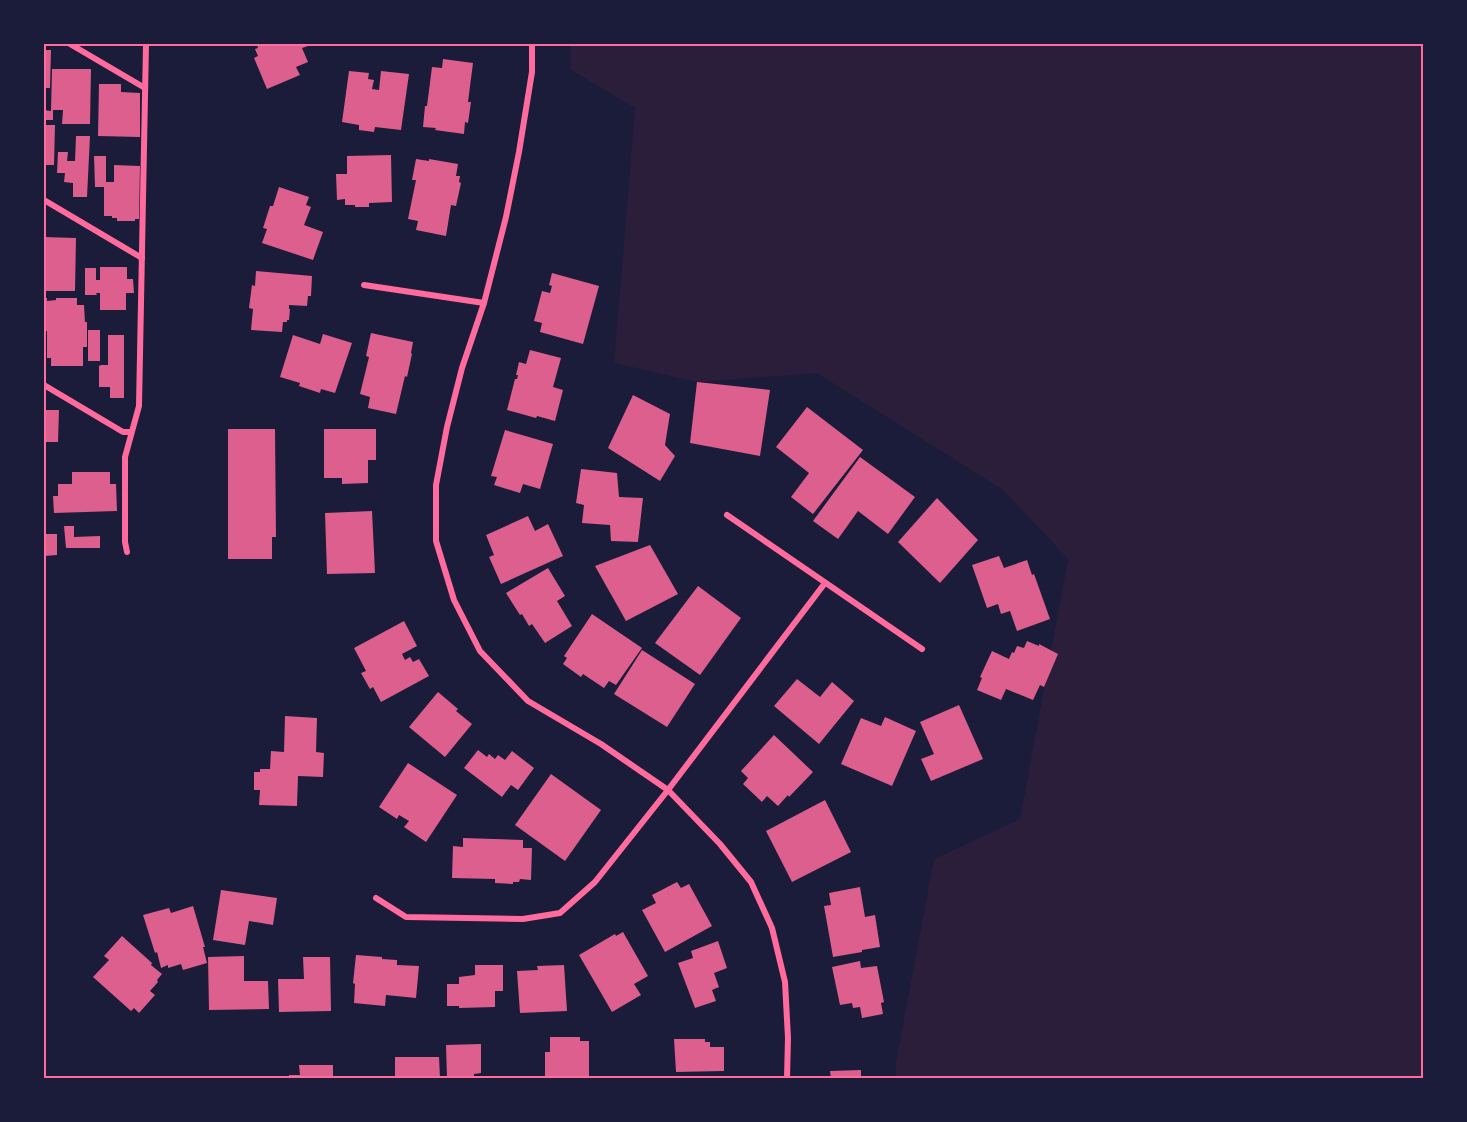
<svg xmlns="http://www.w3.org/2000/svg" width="1467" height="1122" viewBox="0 0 1467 1122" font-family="Quicksand,sans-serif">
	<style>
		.green { fill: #2a1e3b }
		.building { fill: #dd5f8e }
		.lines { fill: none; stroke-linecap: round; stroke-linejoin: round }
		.minor { stroke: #ff6b9d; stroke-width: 6 }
		.neatline { fill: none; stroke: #ff6b9d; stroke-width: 2 }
	</style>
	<rect width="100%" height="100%" fill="#1b1b3a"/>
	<path class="green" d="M570,44h853v1034h-527v-16l38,-203 86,-40 48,-260 -65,-69 -186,-117 -120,9 -83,-19 21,-255 -64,-38z"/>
	<g class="building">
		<path d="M257,44h57l-12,4 6,14 -12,5 4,8 -33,14 -13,-31 4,-2 -3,-7 3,-1z"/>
		<path d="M44,50h7l-1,38h-6z"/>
		<path d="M443,59l30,4 -5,39h3l-3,21 -3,-1 -1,12 -29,-4 1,-2 -13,-1 2,-21h2l5,-39 10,1z"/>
		<path d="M52,69h39l-1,55h-28l1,-14h-10v10h-9v-10l7,1z"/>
		<path d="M349,71l20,2 -1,6 6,1 -2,9 7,1 2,-19 28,3 -8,56 -26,-3 -1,5 -15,-2v-5l-17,-3z"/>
		<path d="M99,84h22v8l19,1v44l-42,-1z"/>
		<path d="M44,125h11l-1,40h-10z"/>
		<path d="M76,136h14l-3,61h-14v-14l-9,-1 1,-9h-8l1,-21h10l-1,9h8z"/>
		<path d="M391,155l1,47 -23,1v4h-14v-2h-10v-6l-8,1 -1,-26h11v-18z"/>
		<path d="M94,156h12v26h8v-17l26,1 -1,53h-4v2h-18v-3h-5v-2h-8v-29h-9z"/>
		<path d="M416,159l13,2v-2l29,5 -2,12h4l-1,6 2,1 -5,23 -5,-1 -5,31 -30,-6 2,-9 -10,-2 8,-39h-4z"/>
		<path d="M279,187l30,10 -3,8 5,2 -7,18 19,7 -10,28 -51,-17 5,-14 -4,-1 7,-22h3z"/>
		<path d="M44,237l32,1 -1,53h-31z"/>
		<path d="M100,267h27v12h6l1,14h-8v17h-26v-17h-4l1,2h-12v-27h11v12h4z"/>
		<path d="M256,271l56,5 -1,20h-3l-1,10 -18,-1v4h1l-1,11h-2v2h-4l-1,10 -31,-2 2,-21 -4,-1 3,-23 3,1z"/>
		<path d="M552,273l47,13 -16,58 -43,-12 2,-9 -8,-2 8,-30 8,2 2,-7 -3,-1z"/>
		<path d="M44,298h3v3l9,-1v-2h21v7h7l1,17h2v25h-4v19h-32v-8h-4v-27h-3z"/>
		<rect x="88" y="330" width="12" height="31"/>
		<path d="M371,333l42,9 -2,11 1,1 -5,23 -2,-1 -9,38 -28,-6 2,-11 -10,-3 9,-37 -3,-1z"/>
		<path d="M323,334l29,9 -17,50 -14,-4 -1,4 -21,-7 1,-3 -20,-6 13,-42 27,9z"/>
		<path d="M108,335h16v63h-14v-11h-11v-21l2,-1h7z"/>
		<path d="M530,350l31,8 -8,29 10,3 -8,31 -18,-5 -1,2 -29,-8 8,-31h2l1,-4h-2l3,-13 7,2z"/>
		<path d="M697,382l73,8 -10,66 -70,-13z"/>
		<path d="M633,395l37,19 -5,31 10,11 -15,25 -52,-33z"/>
		<path d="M807,407l56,43 -50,64 -22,-17 18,-24 -33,-26z"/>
		<path d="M45,410h14l-1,32h-13l-1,-25h1z"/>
		<path d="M228,429h47l1,108h-4v22h-44z"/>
		<path d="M324,429h52v31h-8v23l-26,1v-6h-18z"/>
		<path d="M505,430l48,14 -13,45 -17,-5 -3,9 -26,-8 3,-8 -6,-1z"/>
		<path d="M860,457l55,40 -27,37 -30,-23 -20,28 -25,-18z"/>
		<path d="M581,469l36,4 2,24 24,1 -5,44 -27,-1 -1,-16 -28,-2 2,-18 -8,-2z"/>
		<path d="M72,472h38v12h6l1,27 -63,2 -1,-17h5v-12h14z"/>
		<path d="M937,498l41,42 -38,43 -42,-41z"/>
		<path d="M372,511l3,62 -48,1 -2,-61z"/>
		<path d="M528,516l7,15 13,-7 15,32 -62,28 -12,-27 5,-2 -8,-20z"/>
		<path d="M64,526h10v11l26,-1v12h-34z"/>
		<path d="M44,534h13v21l-13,1z"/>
		<path d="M650,545l28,49 -52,27 -31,-55z"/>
		<path d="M999,556l5,12 23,-8 5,15 2,-1 16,45 -33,12 -7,-20 -9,3 -3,-10 -11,4 -15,-43z"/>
		<path d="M548,568l17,28 -8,5 15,25 -27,17 -13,-19 -3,2 -7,-12 -2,1 -14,-22z"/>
		<path d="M698,586l43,32 -41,57 -45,-32z"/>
		<path d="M592,614l50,34 -26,37 -7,-4 -5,7 -21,-14 -2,3 -18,-13 4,-6 -3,-2z"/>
		<path d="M404,621l13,25 -15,8 3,6 5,-3 3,5 6,-3 10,17 -48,26 -8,-15 -3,2 -9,-16 5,-2 -12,-23z"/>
		<path d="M1027,641l12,5v-2l19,10 -14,33 -4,-2 -7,15 -27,-11 -5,11 -24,-10 5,-12 -2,-1 12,-26 17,8 3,-7 2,1 3,-7 7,2z"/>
		<path d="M642,650l53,34 -28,43 -53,-33z"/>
		<path d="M797,679l23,18 12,-15 22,19 -35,43 -45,-38z"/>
		<path d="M438,692l20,17 -2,2 16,13 -27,33 -36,-30z"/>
		<path d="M959,705l24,54 -52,22 -10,-22 13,-5 -14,-32z"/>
		<path d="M285,716l32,2 -1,34 8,1 -1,24 -25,-1 -1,30 -38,-1 1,-15h-6v-18h6v-3h10l1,-18 13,1z"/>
		<path d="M885,717l31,14 -24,55 -51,-22 20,-46 20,8z"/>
		<path d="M774,735l39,37 -24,25 -1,-2 -10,11 -11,-10 -5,6 -19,-18 5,-6 -7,-7z"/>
		<path d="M478,750l9,7 2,-3 6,5 3,-4 7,5 7,-9 22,17 -16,22 -7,-5 -9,12 -38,-29z"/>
		<path d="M408,763l49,32 -31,47 -22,-15 5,-6 -10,-6 -2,4 -18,-12z"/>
		<path d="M551,774l50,36 -36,51 -50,-36z"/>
		<path d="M825,800l26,52 -59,30 -26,-51z"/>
		<path d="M463,838l60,2v8h9l-1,32 -11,-1 -1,3h-6v2l-18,-1v-4l-43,-1 1,-32 10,1z"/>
		<path d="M677,882l4,6 8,-4 23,42 -47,26 -23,-42 14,-7 -4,-8z"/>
		<path d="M860,887l5,30 10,-2 5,32 -18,3v2l-29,5 -9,-51 7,-1 -2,-12z"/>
		<path d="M221,890l56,8 -4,27 -24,-4 -4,24 -32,-5z"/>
		<path d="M193,906l12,41h-2l4,16 -24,7 -2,-6 -13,4v-3l-7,3 -4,-16 -2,1 -12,-38 26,-7 2,5z"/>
		<path d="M623,932l25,44 -14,8 7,11 -29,17 -33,-57 36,-21 1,2z"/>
		<path d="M122,936l30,27 -1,2 11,9 -5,6 1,2 -8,9 5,4 -16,18 -5,-5 -3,3 -38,-34 16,-17 -5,-4z"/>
		<path d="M718,941l9,27 -13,5 5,14 -7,3 4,11 -21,7 -17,-45 15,-5 -2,-7z"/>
		<path d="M356,955l26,2v2l15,1v5l22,1 -3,32 -30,-3 -1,11 -31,-3 1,-19 -2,-1z"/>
		<path d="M244,956v25h24l1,28 -60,1 -1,-53z"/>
		<path d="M303,957h27l1,54 -52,1 -1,-33h26z"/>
		<path d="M860,961l1,7 16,-2 7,36 -3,1 2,11 -21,4 -2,-11 -7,1 -1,-5 -12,2 -8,-38z"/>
		<path d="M475,965h28v26h-8v16l-36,1v-2h-12v-22h12v-7l16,-2z"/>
		<path d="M564,965l3,46 -47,2 -3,-42 21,-1 -1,-4z"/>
		<path d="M550,1037h30v4h9v35h-20v2h-24v-26h5z"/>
		<path d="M674,1039h31v3h5v5h14v24l-48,1z"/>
		<path d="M481,1044v29l-7,1v4h-27l-1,-33z"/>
		<path d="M395,1057h44l1,21h-45z"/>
		<path d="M299,1065h34v13h-44v-3h11z"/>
		<path d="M861,1070v8h-30l-1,-7z"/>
	</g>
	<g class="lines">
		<g class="minor">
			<path d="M70,44l75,44"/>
			<path d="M532,44v28l-13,80 -13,65 -22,86 -22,65 -15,59 -11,58v56l18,59 26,51 48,50 73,43 67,46 52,54 31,38 21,46 13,54 3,56 -1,40"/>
			<path d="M44,200l98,58"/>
			<path d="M364,285l120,18"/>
			<path d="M44,385l79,47h8"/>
			<path d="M727,515l195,134"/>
			<path d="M127,552l-2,-10v-85l14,-51 7,-362"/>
			<path d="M376,898l30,19 117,2 37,-6 35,-31 73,-92 157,-207"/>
		</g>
	</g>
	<rect width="1467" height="1122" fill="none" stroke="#1b1b3a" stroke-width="90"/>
	<rect x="45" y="45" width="1377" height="1032" class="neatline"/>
</svg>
